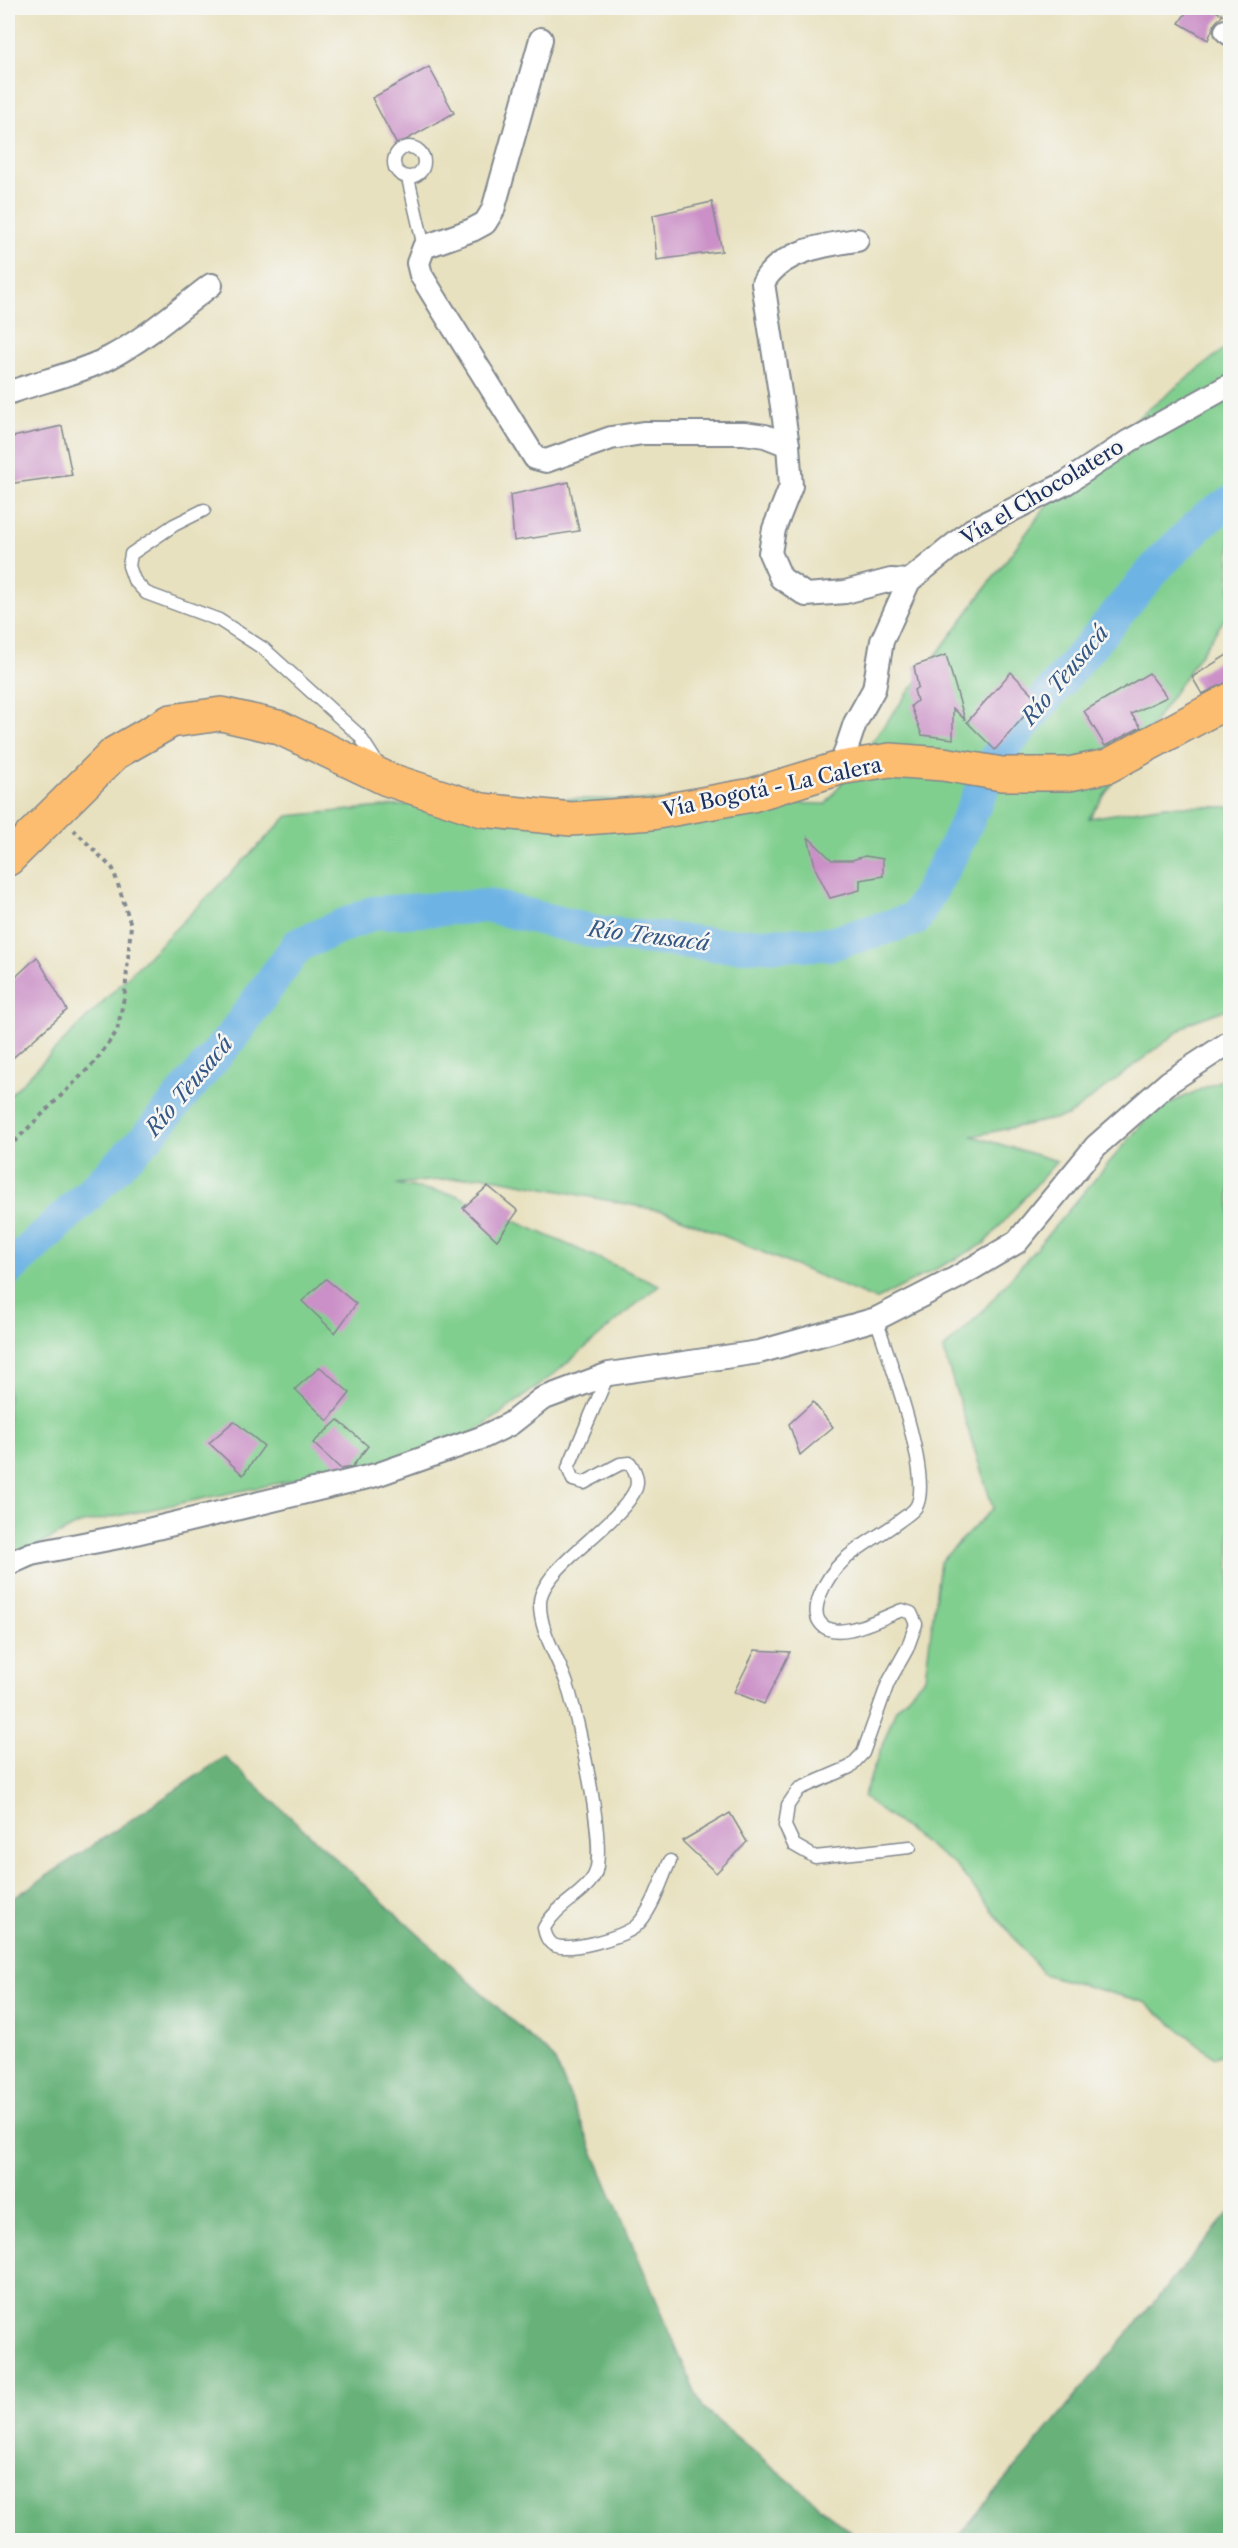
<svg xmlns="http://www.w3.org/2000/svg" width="1238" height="2548" viewBox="0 0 1238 2548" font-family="'Libre Caslon Text',serif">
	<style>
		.green { fill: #81cf8f; stroke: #4e7f76; stroke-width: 1.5 }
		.forest { fill: #68b27a; stroke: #42706c; stroke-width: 1.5 }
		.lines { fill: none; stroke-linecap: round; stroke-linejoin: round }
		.river { stroke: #6db3e4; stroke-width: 34 }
		.building { fill: #cb90c7 }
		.service-casing { stroke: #82888e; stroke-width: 15 }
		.minor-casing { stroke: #82888e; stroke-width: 26 }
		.primary-casing { stroke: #82888e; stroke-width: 36 }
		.path { stroke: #82888e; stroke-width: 4; stroke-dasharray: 4.5 4.5; stroke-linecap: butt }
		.service { stroke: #fff; stroke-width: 12 }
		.minor { stroke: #fff; stroke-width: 22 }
		.primary { stroke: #fcbd6f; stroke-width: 33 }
		.labels { text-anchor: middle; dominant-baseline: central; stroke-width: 5; stroke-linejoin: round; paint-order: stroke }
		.street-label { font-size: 21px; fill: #1b2f5e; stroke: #f6f6f2 }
		.water-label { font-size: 22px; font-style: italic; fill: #345786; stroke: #f6f6f2 }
	</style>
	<rect width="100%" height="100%" fill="#f6f6f2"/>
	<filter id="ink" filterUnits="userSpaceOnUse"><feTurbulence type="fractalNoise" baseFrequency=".0167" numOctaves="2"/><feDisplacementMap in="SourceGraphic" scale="12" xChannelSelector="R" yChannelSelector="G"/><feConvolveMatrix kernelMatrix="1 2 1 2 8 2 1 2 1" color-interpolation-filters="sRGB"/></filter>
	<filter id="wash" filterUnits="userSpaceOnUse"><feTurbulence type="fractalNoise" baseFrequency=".008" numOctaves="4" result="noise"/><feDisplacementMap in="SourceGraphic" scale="24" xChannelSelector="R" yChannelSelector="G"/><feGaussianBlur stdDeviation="1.35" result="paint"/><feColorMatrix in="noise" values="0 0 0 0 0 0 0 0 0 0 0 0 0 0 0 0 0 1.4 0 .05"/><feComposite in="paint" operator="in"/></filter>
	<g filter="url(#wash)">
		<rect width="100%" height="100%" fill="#e8e1bf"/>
		<g class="green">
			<path d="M1230,344v267l-141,207 76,-12 65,1v201l-39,14 -123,94 -96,20 85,25 -73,83 -108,56 -209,-88 -184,-36 -87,8 60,11 203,90 -106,90 -98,72 -376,77 -71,37v-464l280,-281 200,-19 338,7 247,-334z"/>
			<path d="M1230,1076v976l-15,5 -71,-55 -101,-28 -86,-107 -94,-70 33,-88 29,-32 15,-115 53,-54 -50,-158 38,-37 172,-202z"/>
		</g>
		<g class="forest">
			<path d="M225,1757l329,302 148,349 158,132h-852v-638z"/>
			<path d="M1230,2211v329h-275z"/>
		</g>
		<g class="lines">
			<path class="river" d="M8,1270l76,-71 64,-63 85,-101 65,-90 75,-32 116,-7 112,27 120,12 109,-1 85,-25 39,-70 44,-94 161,-191 47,-46 24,-15"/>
		</g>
		<g id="blocks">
			<g class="building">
				<path d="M1189,8h21l13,7 -8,8 -7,17 -29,-17z"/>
				<path d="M429,67l25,46 -57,32 -25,-47z"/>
				<path d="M712,202l10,49 -65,9 -4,-45z"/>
				<path d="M62,426l10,49 -64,9v-46z"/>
				<path d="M569,482l10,49 -65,10 -4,-46z"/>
				<path d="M1230,653v28l-28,13 -10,-17z"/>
				<path d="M946,655l19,65 -12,-12v31l-31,-4 -11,-29 6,-5 -3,-11 4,-3 -4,-21z"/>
				<path d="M1011,672l27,28 -43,50 -28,-28z"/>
				<path d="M1149,673l18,24 -36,17 10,13 -36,19 -21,-35z"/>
				<path d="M808,837l24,23h20l13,-4 18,3v17l-23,4v10l-30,8 -14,-28z"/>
				<path d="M37,957l30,53 -59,52v-78z"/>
				<path d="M488,1186l30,25 -21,29 -34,-32z"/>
				<path d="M326,1279l30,25 -21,29 -33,-32z"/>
				<path d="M320,1367l30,26 -22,28 -33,-32z"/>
				<path d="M813,1402l20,25 -33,28 -11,-31z"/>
				<path d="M338,1420l30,26 -16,21 -11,2 -28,-26z"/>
				<path d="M234,1421l30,25 -21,29 -34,-32z"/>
				<path d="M755,1650l35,2 -26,52 -30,-12z"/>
				<path d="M730,1813l17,29 -31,31 -34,-32z"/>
			</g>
		</g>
	</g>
	<g filter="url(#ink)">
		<use href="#blocks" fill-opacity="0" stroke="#82888e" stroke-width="1.5"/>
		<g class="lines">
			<g class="service-casing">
				<g id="service">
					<circle cx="409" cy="162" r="15"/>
					<path d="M408,178l16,69"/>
					<path d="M204,510l-30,15 -43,29 -2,12 5,14 12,13 73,27 45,29 95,86 20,31"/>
					<path d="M876,1319c11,34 58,160 40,188 -4,6 -12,10 -18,15 -31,23 -62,33 -78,73 -3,8 -6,18 -1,26 14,24 62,-3 83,-11l9,3 5,11 -9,25 -19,34 -25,70 -13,14 -51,22 -11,16 -3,21 9,19 21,12 95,-10"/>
					<path d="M608,1375l-40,93 5,12 11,3 36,-19 10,-1c5,8 9,16 6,25 -14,35 -95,80 -96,114 -1,29 18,55 27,82 10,32 42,166 27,192 -11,20 -37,28 -50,52 1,6 3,12 8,16 13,10 72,-7 84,-18 17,-16 24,-44 34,-65"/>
				</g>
			</g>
			<g class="minor-casing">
				<g id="minor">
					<path d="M1226,31l4,3"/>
					<path d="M541,39l-48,171 -8,13 -13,7 -48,17 -6,16 3,12 19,31 95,152 11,3 65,-23 32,-5h101l21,3 23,9"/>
					<path d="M857,240c-32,5 -77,11 -94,43l25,162 3,41 -17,43 -4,24 11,25 25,17 39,-3 46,-12 18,1"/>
					<path d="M8,393c33,-12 69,-19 101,-35 36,-19 69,-48 102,-73"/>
					<path d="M840,768l15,-45 19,-34 8,-48 27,-60 63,-51 94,-47 63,-42 101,-56"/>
					<path d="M8,1564l23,-10 88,-17 257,-62 105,-37 29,-14 32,-25 67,-25 150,-22 117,-33 80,-41 61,-36 79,-96 73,-64 61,-40"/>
				</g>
			</g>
			<g class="primary-casing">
				<path id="primary" d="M8,859l107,-106 56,-32 50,-7 57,13 109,52 95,31 89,9 81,-6 100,-18 88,-27 50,-8 53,4 59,10h67l39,-8 122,-66"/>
			</g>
			<path class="path" d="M8,1148l87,-86 22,-31 8,-38 6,-68 -18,-56 -39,-39"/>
			<use href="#service" class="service"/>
			<use href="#minor" class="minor"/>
			<use href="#primary" class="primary"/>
		</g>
	</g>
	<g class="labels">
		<g class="street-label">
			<text transform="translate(1042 492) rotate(-31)">Vía el Chocolatero</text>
			<text transform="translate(772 787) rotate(-12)">Vía Bogotá - La Calera</text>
		</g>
		<g class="water-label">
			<text transform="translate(1065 675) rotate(-50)">Río Teusacá</text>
			<text transform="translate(649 936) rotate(7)">Río Teusacá</text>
			<text transform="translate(189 1086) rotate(-50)">Río Teusacá</text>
		</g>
	</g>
	<rect width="1238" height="2548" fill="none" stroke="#f6f6f2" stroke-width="30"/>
</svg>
